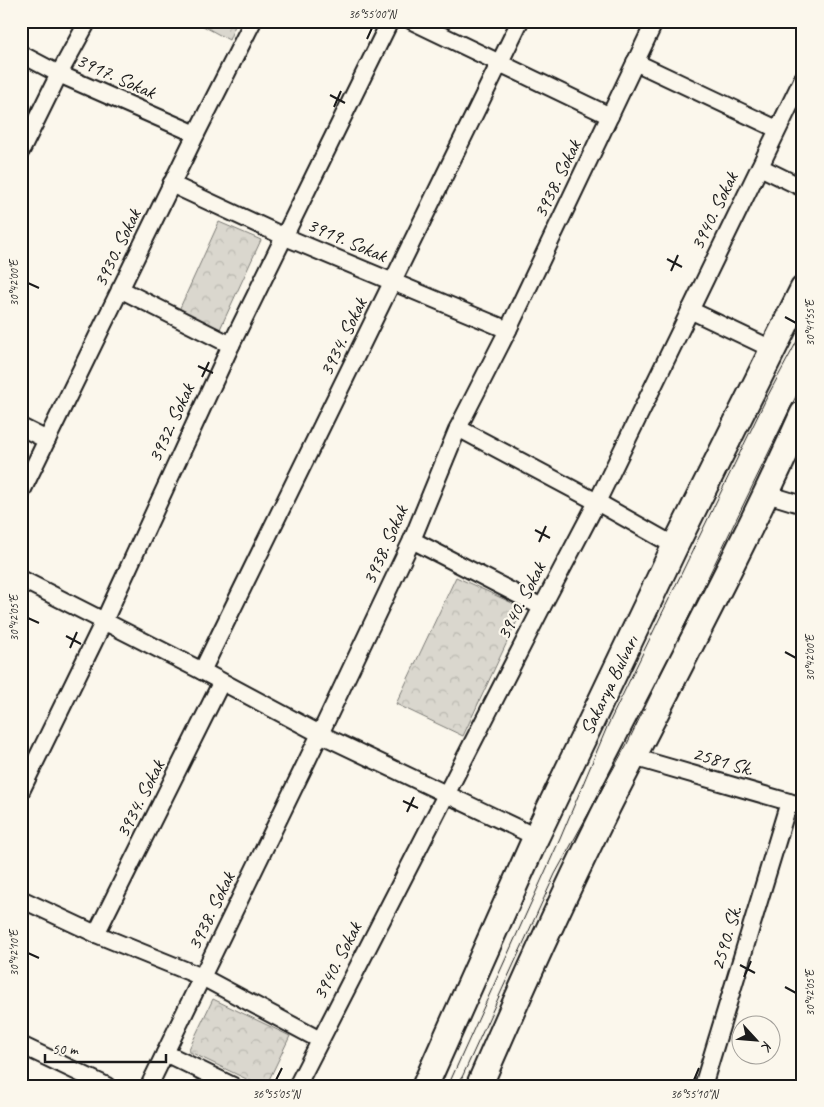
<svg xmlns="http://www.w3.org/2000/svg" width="824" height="1107" viewBox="0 0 824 1107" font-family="Caveat,sans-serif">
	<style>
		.forest { fill: url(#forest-crowns); stroke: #7b7a75 }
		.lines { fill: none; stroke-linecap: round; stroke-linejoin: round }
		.minor-casing { stroke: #1c1c1c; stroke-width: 20 }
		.primary-casing { stroke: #1c1c1c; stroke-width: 29 }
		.minor { stroke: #fbf7ec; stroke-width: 16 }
		.primary { stroke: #fbf7ec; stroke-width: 25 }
		.tram { stroke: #1c1c1c; stroke-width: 1 }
		.ticks { fill: none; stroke: #1c1c1c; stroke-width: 2 }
		.labels { text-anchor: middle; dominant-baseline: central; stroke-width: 4.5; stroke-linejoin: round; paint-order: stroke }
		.street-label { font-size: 20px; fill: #1c1c1c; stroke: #fbf7ec }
		.neatline { fill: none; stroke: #1c1c1c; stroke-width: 2 }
		.ticks-label { font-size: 12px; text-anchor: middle; fill: #1c1c1c }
	</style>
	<defs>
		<pattern id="forest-crowns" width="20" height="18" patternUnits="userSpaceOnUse" patternTransform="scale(1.25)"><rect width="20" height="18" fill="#dad7ce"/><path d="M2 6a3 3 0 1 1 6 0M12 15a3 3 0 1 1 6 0" fill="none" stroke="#bab8b0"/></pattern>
	</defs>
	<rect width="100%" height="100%" fill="#fbf7ec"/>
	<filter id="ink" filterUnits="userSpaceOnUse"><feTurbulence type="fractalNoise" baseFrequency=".02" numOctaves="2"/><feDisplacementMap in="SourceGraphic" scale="10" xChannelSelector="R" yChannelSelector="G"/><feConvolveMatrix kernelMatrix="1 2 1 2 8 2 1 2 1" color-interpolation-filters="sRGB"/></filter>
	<g filter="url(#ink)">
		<g class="forest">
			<path d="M194,21h43l-8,19z"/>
			<path d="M219,222l42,18 -41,89 -41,-19z"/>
			<path d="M456,577l67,31 -60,128 -67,-32z"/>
			<path d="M213,999l77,37 -24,50h-5l-73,-35z"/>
		</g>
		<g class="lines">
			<g class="minor-casing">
				<g id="minor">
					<path d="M412,21l198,95"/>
					<path d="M21,54l38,20 137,60"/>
					<path d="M635,62l142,67"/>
					<path d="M21,151l38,-77 29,-53"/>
					<path d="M760,167l43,21"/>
					<path d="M171,184l112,52 225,94"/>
					<path d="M120,289l111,56"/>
					<path d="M690,310l82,39"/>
					<path d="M21,427l26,13"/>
					<path d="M458,428l139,74 78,44"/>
					<path d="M21,493l175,-359 57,-113"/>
					<path d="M767,494l36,11"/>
					<path d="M412,540l130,67"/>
					<path d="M21,579l181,92 118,63 216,103"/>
					<path d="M202,671l318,-650"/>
					<path d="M633,757l170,49"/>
					<path d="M21,791l83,-170 127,-276 159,-324"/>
					<path d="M21,899l75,35 106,43 118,63"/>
					<path d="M96,934l125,-251"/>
					<path d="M21,1045l86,41"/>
					<path d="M165,1053l68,33"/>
					<path d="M149,1086l171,-352 92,-194 46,-112 50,-98 147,-309"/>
					<path d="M297,1086l245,-479 55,-105 206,-424"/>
					<path d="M703,1086l86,-284"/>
				</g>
			</g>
			<g class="primary-casing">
				<g id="primary">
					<path d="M425,1086l111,-249 139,-291 128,-257"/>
					<path d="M479,1086c48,-111 98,-222 154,-329 58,-114 118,-226 170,-343"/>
				</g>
			</g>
			<use href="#minor" class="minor"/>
			<use href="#primary" class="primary"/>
			<g class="tram">
				<path d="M448,1086l112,-247 47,-112 159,-328 37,-69"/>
				<path d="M458,1086l97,-212 72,-130 176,-362"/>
			</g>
		</g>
	</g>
	<path class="ticks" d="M367,39l5,-11M330,95l15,8M334,107l7,-16M667,259l15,8M671,271l7,-16M28,283l11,5M785,317l11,6M198,366l15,7M202,377l7,-15M535,530l15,8M539,542l7,-16M28,618l11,5M66,636l15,8M70,648l7,-16M785,652l11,6M403,801l15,7M407,812l7,-15M28,953l11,5M740,965l15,8M744,977l7,-16M785,987l11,6M276,1080l6,-12M694,1080l5,-12"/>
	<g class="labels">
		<g class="street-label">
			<text transform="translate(116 76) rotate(24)">3917. Sokak</text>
			<text transform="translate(557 179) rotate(-64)">3938. Sokak</text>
			<text transform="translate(714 211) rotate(-64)">3940. Sokak</text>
			<text transform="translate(347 240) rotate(23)">3919. Sokak</text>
			<text transform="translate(117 248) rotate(-64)">3930. Sokak</text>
			<text transform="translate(343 337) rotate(-64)">3934. Sokak</text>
			<text transform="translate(171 423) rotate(-65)">3932. Sokak</text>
			<text transform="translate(385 545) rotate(-66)">3938. Sokak</text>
			<text transform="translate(521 601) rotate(-63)">3940. Sokak</text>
			<text transform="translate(609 685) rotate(-64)">Sakarya Bulvarı</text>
			<text transform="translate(723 761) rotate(16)">2581 Sk.</text>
			<text transform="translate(140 799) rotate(-63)">3934. Sokak</text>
			<text transform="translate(211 911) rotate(-64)">3938. Sokak</text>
			<text transform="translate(726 938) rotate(-73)">2590. Sk.</text>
			<text transform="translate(337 961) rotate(-63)">3940. Sokak</text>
		</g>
	</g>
	<rect width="824" height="1107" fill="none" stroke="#fbf7ec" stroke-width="55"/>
	<g transform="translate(756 1040) rotate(116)"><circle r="24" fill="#fbf7ec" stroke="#a29f99"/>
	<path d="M0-4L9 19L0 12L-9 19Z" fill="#1c1c1c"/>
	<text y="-8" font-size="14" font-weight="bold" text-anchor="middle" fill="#1c1c1c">K</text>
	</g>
	<path d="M45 1054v8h121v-8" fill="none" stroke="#1c1c1c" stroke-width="2.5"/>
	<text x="52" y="1054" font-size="15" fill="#1c1c1c" stroke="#fbf7ec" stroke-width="4" paint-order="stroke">50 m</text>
	<rect x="28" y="28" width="768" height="1052" class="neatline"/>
	<g class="ticks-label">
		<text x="372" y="18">36°55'00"N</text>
		<text transform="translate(14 283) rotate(-90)" y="4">30°42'00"E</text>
		<text transform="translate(810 323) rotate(-90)" y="4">30°41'55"E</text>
		<text transform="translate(14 618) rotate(-90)" y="4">30°42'05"E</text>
		<text transform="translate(810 658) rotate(-90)" y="4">30°42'00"E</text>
		<text transform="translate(14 953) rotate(-90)" y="4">30°42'10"E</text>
		<text transform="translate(810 993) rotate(-90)" y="4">30°42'05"E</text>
		<text x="276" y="1098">36°55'05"N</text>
		<text x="694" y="1098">36°55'10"N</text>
	</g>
</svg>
